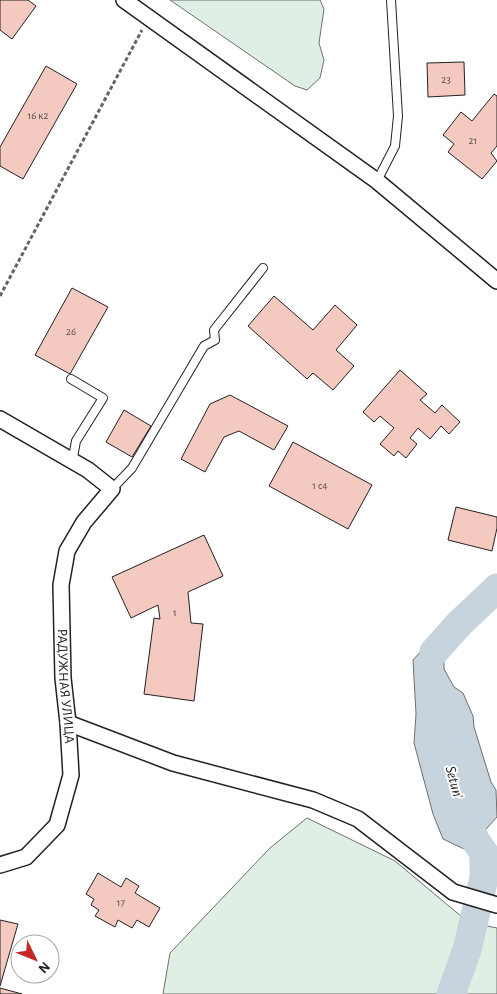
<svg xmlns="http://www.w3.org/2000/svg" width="497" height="994" viewBox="0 0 497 994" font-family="'Alegreya Sans',sans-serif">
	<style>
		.green { fill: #e0efe3; stroke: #6f6f6f }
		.water { fill: #c7d3dd; stroke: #6f6f6f }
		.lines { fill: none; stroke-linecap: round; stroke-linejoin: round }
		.river { stroke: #c7d3dd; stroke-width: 29 }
		.building { fill: #f3c9c0; stroke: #222 }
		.lane-casing { stroke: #222; stroke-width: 10 }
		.street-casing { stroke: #222; stroke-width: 18 }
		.path { stroke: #646464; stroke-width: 3; stroke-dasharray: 4 2.5; stroke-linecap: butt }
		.lane { stroke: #fff; stroke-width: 8 }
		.street { stroke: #fff; stroke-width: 15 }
		.labels { text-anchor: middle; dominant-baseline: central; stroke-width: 4; stroke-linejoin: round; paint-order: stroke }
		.number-label { font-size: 11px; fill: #564c4a }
		.street-label { font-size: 14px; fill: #222; stroke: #fff }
		.water-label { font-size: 15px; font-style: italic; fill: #222; stroke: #fff }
	</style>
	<rect width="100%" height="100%" fill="#fff"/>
	<g class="green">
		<path d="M170,0h150l4,9 -5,34 5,17 -4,18 -13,12 -12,-4z"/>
		<path d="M307,818l88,43 73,61 29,6v66h-334l7,-41 100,-105z"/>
	</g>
	<path class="water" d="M454,615l9,16 -15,17 -4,10v11l10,18 9,6 10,23 1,11 17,55 5,8 1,27 -19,21 -14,11 -21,-10 -10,-25 -19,-71 2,-29 -3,-54z"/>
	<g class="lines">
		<g class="river">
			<path d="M434,652l25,-28 38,-36"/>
			<path d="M451,994l16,-44 17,-72v-25l-9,-13 -15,-35"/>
		</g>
	</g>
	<g class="building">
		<path d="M0,0h28l8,6 -24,33 -12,-9z"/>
		<path d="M464,62l1,33 -37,2 -1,-34z"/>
		<path d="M46,66l31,18 -54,95 -23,-13v-19z"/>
		<path d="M494,94l3,2v50l-6,7 6,8 -15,18 -34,-27 6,-8 -11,-9 18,-23 11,9z"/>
		<path d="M72,288l36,19 -38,67 -35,-19z"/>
		<path d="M274,296l39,34 22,-25 22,20 -21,25 18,16 -21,24 -20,-17 -6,6 -59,-53z"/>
		<path d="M400,370l27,24 -7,6 15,13 7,-8 18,17 -11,12 -8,-8 -11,13 -12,-11 -8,10 7,6 -11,14 -8,-7 -4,5 -14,-12 14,-16 -14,-12 -6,6 -11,-10z"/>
		<path d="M230,395l58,31 -14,24 -35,-19 -15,6 -19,35 -24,-13 29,-55z"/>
		<path d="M124,410l27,16 -19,31 -26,-15z"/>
		<path d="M293,442l79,43 -24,44 -79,-43z"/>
		<path d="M456,507l41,10v11l-5,23 -44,-11z"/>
		<path d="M204,535l19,41 -35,16 3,31 12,1 -9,77 -50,-7 10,-76 6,1 -2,-14 -27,13 -19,-41z"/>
		<path d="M98,873l23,14 5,-9 13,8 -4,7 25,15 -11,19 -12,-7 -5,8 -14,-8 -3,7 -20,-11 4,-6 -8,-5 3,-6 -8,-5z"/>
		<path d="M0,920l18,4 -18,62z"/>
		<path d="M0,988l22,6h-22z"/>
	</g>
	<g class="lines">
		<g class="lane-casing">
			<g id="lane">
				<path d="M377,181l18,-35 3,-30 -7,-116"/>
				<path d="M71,379l32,19 -27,43 -4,22"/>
				<path d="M112,489l20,-21 72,-122 11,-6 -1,-10 49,-62"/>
			</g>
		</g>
		<g class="street-casing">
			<g id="street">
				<path d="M124,0l253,181 120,100"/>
				<path id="s1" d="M0,419l88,51 24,19 -28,33 -17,29 -6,34 2,93 5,45 3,52 -14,50 -31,32 -26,8"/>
				<path d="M68,723l105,40 140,37 45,19 95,73 44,13"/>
			</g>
		</g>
		<path class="path" d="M0,296l142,-266"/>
		<use href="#lane" class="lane"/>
		<use href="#street" class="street"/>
	</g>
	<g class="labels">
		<g class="number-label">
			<text x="446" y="79">23</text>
			<text x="38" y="115">16 к2</text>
			<text x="473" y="140">21</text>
			<text x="71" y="331">26</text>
			<text x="320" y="485">1 с4</text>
			<text x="175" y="612">1</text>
			<text x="121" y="902">17</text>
		</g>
		<g class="street-label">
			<text stroke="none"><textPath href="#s1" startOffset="345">РАДУЖНАЯ УЛИЦА</textPath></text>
		</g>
		<g class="water-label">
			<text transform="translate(454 782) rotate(75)">Setun'</text>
		</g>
	</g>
	<g transform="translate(35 959) rotate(133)"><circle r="24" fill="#ffffff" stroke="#a7a7a7"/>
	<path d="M0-4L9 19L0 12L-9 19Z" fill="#c62828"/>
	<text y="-8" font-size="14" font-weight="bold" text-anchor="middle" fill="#222222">N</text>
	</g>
</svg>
